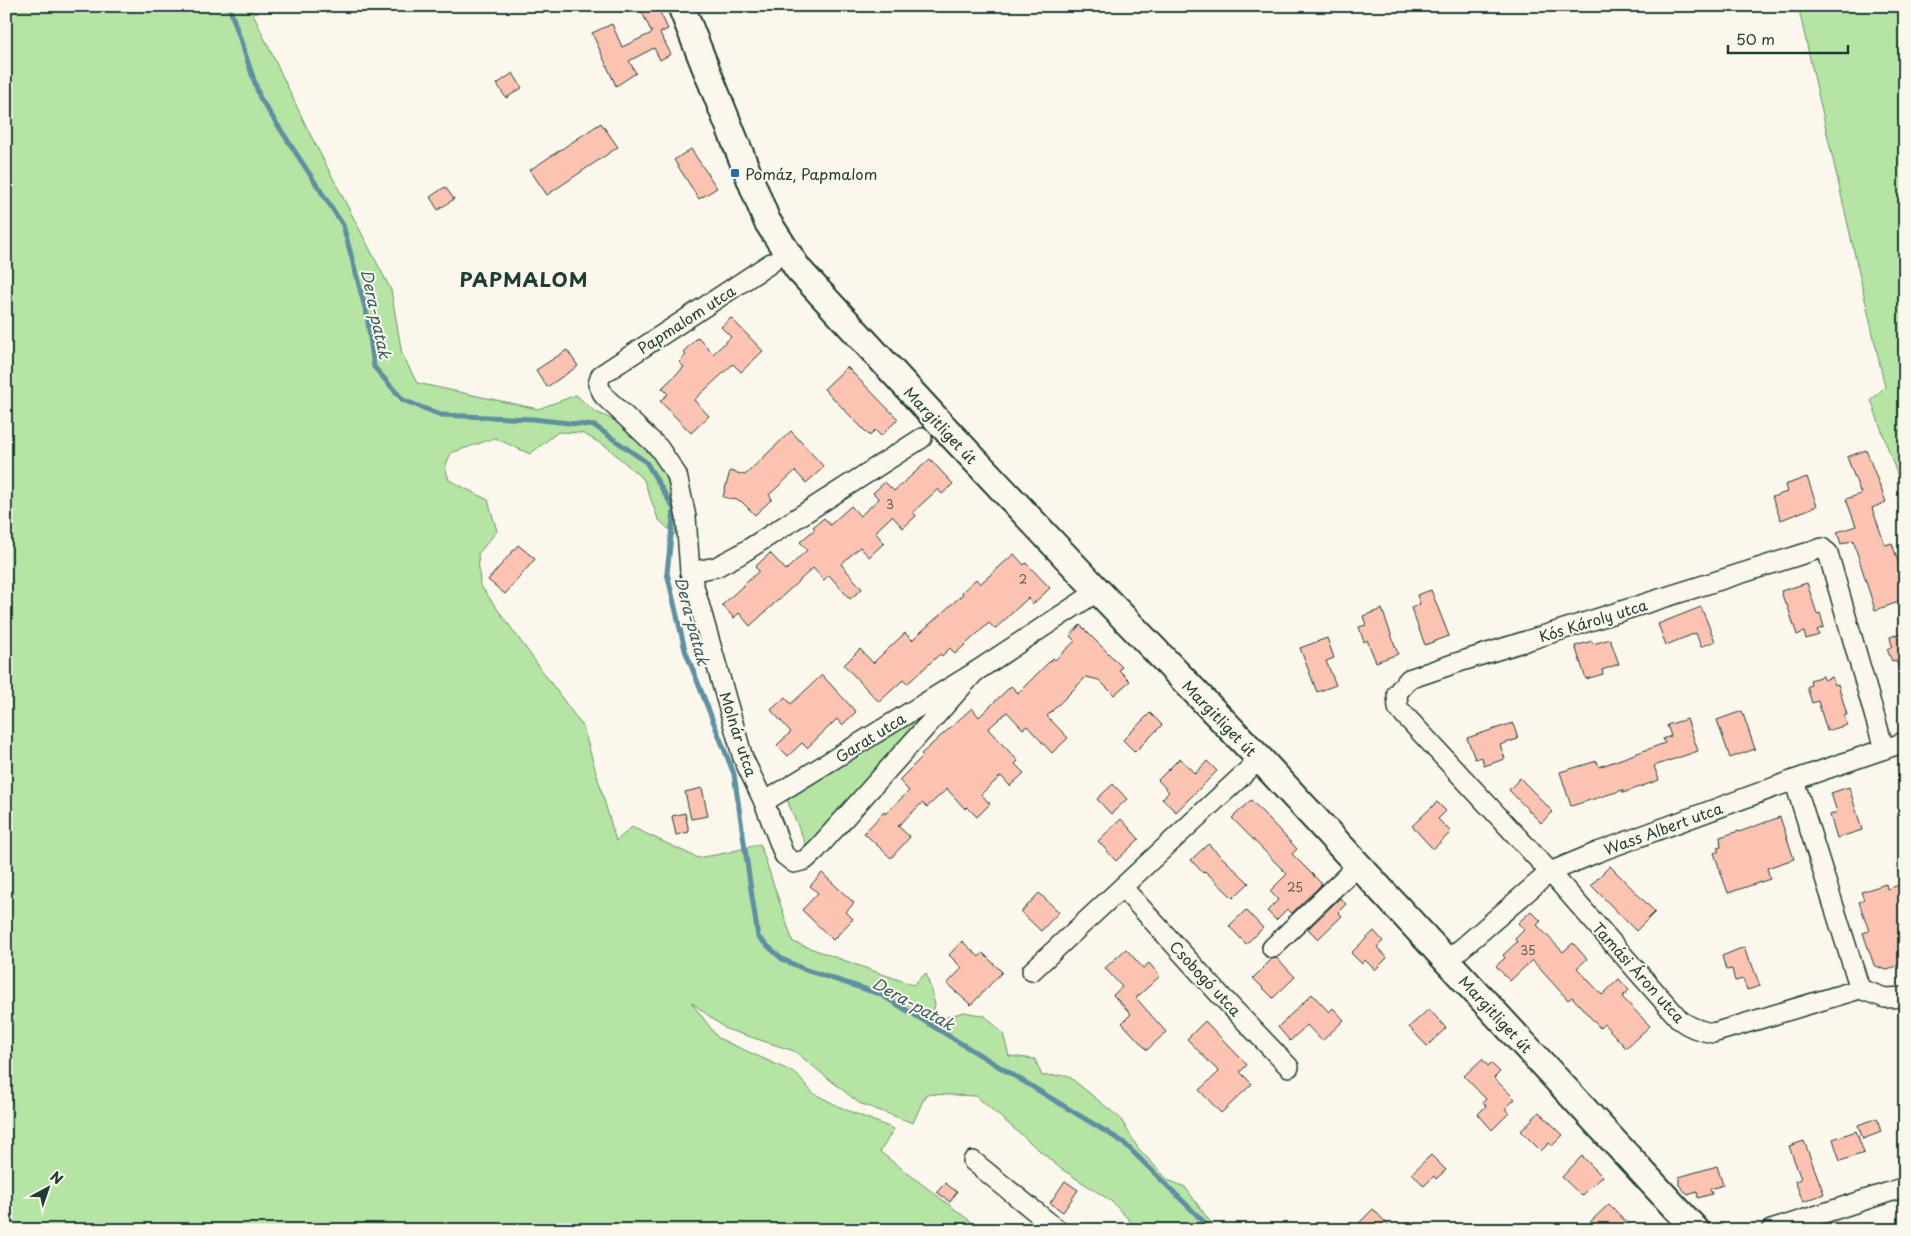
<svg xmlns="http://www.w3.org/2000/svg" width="1911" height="1236" viewBox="0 0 1911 1236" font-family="'Playpen Sans',sans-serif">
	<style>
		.green { fill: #b5e4a4; stroke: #6a906c }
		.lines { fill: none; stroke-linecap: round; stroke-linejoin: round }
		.stream { stroke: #5e8fa0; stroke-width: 5 }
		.building { fill: #fcc3b2; stroke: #1f3d34 }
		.minor-casing { stroke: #1f3d34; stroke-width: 22 }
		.secondary-casing { stroke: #1f3d34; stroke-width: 30 }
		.minor { stroke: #fbf7ec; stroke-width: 19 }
		.secondary { stroke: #fbf7ec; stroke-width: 26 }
		.poi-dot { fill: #1f6fb2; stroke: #fbf7ec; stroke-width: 2 }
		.labels { text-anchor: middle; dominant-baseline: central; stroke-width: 4; stroke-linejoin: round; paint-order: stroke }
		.number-label { font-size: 12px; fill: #565e54 }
		.poi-label { font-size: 15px; fill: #1f3d34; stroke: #fbf7ec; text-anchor: start }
		.street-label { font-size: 15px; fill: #1f3d34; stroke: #fbf7ec }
		.water-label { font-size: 16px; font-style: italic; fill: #395f61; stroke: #fbf7ec }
		.district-label { font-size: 20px; font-weight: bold; letter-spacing: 1px; fill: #1f3d34; stroke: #fbf7ec }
	</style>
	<rect width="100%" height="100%" fill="#fbf7ec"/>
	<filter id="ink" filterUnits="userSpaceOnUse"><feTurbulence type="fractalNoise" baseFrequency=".02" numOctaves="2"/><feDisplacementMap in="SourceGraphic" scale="10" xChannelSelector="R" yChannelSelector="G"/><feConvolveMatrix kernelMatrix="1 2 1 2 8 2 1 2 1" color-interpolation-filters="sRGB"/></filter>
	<g filter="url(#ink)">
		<g class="green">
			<path d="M6,6h243l60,126 82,158 11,64 15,29 121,26 38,-14 18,16 26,12 26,25 28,34 5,31 -4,22 -17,-16 -14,-39 -37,-33 -25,-14 -24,-1 -28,22 -35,-16 -44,15 -6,14 4,13 39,20 9,31 -19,23 2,31 103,142 33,114 16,-14 66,31 28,-5 34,-9 33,98 120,43 13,-12 9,31 -3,11 15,2 17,-5 21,4 18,17 6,23 26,3 7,17 25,-1 53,43 18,30 30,32 17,7 31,43h-61l-23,-7 -21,-22 -51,-33 -84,-72 -50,-2 -13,29 -54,-20 -65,-52 -68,-22 -35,-27 27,36 77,35 18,20 31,16 50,20 -14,23 102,78h-976z"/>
			<path d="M1798,6h107v491l-34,-97 14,-13z"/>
			<path d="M940,702l-128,142 -6,1 -19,-45z"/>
		</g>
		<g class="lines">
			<path class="stream" d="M229,6l31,92 83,127 24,90 7,52 29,33 38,15 92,4 62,7 51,36 28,47 -7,64 18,77 49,124 24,163 24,22 24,11 74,24 243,148 81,80 3,8"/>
		</g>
		<g class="building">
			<path d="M639,6h18l11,23 -8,4 11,21 -11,6 -6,-12 -25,13 7,12 -20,13 -24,-53 20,-9 10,23 30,-14z"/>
			<path d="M513,73l9,15 -16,10 -9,-14z"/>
			<path d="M601,123l17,24 -71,48 -17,-25z"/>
			<path d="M691,149l26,39 -18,11 -25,-39z"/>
			<path d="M445,187l9,12 -16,11 -8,-13z"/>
			<path d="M731,318l32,33 -22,21 -8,-8 -39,36 15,16 -18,17 -31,-32 8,-7 -6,-6 22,-21 -5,-5 7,-7 -3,-3 15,-15 15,17 18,-17 -10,-10z"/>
			<path d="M567,350l11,16 -31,21 -11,-17z"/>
			<path d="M847,367l51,52 -17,17 -6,-6 -5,6 -46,-47z"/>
			<path d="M791,431l33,36 -18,16 -11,-12 -26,24 3,4 -17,16 -14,-14 -18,-4 7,-26 15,4z"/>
			<path d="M1866,450l20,52 -14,6 13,37 7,-2 13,40v17l-30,10 -22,-70 -12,4 -4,-12 19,-6 -10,-27 15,-5 -14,-37z"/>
			<path d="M930,459l23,25 -11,10 -4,-5 -25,23 3,4 -13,12 -11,-12 -17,16 9,11 -15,14 -9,-10 -19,17 21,25 -12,10 -21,-24 -5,5 -11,-12 -63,58 -11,-13 -5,5 -12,-13 37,-34 -4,-4 15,-14 16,17 21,-20 -7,-8 15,-13 -2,-2 11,-9 6,7 21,-19 9,10 19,-17 -6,-6 12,-11 9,9z"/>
			<path d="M1807,477l10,29 -36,14 -9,-23 15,-5 -2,-7z"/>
			<path d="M518,545l17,14 -30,35 -17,-14z"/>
			<path d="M1014,554l10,11 2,-2 24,25 -17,16 -5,-6 -33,31 -6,-6 -34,31 -5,-6 -8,8 -2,-2 -33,30 -4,-4 -24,22 -35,-37 16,-16 13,14 32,-30 7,7 51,-46 -1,-2 14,-13 4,5z"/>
			<path d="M1807,583l10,31 3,-1 4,14 -7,3 2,5 -13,4 -2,-7 -7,3 -10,-31h-2l-4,-13z"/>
			<path d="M1431,590l18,46 -24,9 -14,-37 9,-4 -3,-9z"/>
			<path d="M1701,607l14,34 -14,6 -5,-14 -30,12 -8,-21z"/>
			<path d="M1382,609l16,45 -22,8 -9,-22 -3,2 -5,-15 7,-2 -3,-9z"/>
			<path d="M1080,625l42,42 -3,3 11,11 -16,14 -15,-15 -13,-3 -39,39 21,22 -16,15 -25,-27 -4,3 -16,-17 -19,17 30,32 -3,3 9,9 -14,13 -9,-10 -20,18 9,10 -13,13 -10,-10 -2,2 -18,-20 -20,18 -5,-4 -24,23 12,11 -19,21 -27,-25 20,-21 1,2 24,-23 -10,-11 24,-24 -2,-2 51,-46 7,9 32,-31 7,7 35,-35 2,2 20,-19 -5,-5z"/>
			<path d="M1905,632v44h-4l-5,-16 -4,1 -5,-12 5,-3 -2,-9z"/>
			<path d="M1327,638l7,20 -8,3 10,24 -19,7 -17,-44z"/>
			<path d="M1610,639l9,25 -17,6 1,4 -17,5 -11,-33 17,-5 1,3z"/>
			<path d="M822,675l34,37 -14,13 -5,-6 -30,29 -5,-5 -14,13 -11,-11 14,-13 -20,-22 14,-13 6,7z"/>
			<path d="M1823,676l1,4 8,-3 3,8 3,-1 9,31h-3l3,10 -20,6 -9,-30 -6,2 -5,-16 4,-2 -1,-5z"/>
			<path d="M1742,711l13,38 -25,9 -13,-38z"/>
			<path d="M1150,713l12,12 -27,27 -12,-12z"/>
			<path d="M1687,719l11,32 -44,15 5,14 -36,13v-3l-52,16 -11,-34 37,-11 2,6 66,-24 -2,-4 8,-3 -4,-11z"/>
			<path d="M1513,723l5,16 -18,6 5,14 -21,7 -2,-9 -7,2 -8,-21z"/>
			<path d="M1180,758l15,16 12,-13 10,10 -41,41 -14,-13 7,-7 -11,-12z"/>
			<path d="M1520,778l33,34 -12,11 -32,-33z"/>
			<path d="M1113,784l14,15 -16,15 -14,-15z"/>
			<path d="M1849,787l13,43 -25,8 -7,-23 7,-3 -6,-19z"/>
			<path d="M702,788l6,28 -17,3 -6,-27z"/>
			<path d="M1251,800l46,49 -5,5 30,30 -30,29 -5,-4 -11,11 -9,-9 11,-11 -8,-9 17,-17 -55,-56z"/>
			<path d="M1437,802l9,9 -8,8 13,13 -18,17 -21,-23z"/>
			<path d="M685,813l4,19 -13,3 -4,-19z"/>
			<path d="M1780,817l14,42 -27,9 3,11 -42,14 -14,-40 5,-2 -2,-3 4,-1 -1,-10 19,-6v1z"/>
			<path d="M1121,819l18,20 -23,22 -18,-20z"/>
			<path d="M1208,844l41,39 -16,15 -28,-27 -2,2 -12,-13z"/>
			<path d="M1610,866l45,46 -19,19 -45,-46z"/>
			<path d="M822,873l32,30 -8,9 7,7 -20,21 -31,-30 16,-17 -8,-7z"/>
			<path d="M1905,883v64h-3l-2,14 -2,4 -10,5 -5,-1 -9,-4 -11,-32 6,-2 -10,-29 5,-2 -3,-8 25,-8 1,5z"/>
			<path d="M1039,893l20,19 -18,19 -20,-19z"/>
			<path d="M1340,898l6,6 -8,8 4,4 -24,23 -10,-10z"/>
			<path d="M1246,910l17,18 -17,16 -17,-18z"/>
			<path d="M1531,911l10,10 -4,4 26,27 10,-9 14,16 -10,9 25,27 17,-16 10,11 -7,7 28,29 -24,22 -22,-24 -4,4 -28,-31 -4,3 -36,-40 -22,21 -14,-15 9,-8 -2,-3 14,-13 -2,-3 9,-9 -6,-7z"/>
			<path d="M1374,931l9,10 -6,6 10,11 -12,12 -10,-10 -3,4 -11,-11z"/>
			<path d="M962,941l17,16 4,-4 19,19 -31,33 -24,-21 15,-16 -13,-13z"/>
			<path d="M1744,947l5,15h2l9,24 -13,4 -4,-11 -8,2 -3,-12 -6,1 -4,-14z"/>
			<path d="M1126,949l17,19 6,-5 11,13 -24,22 30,34 -19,18 -25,-27 9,-9 -18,-19 9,-8 -17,-19z"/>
			<path d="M1277,958l18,19 -22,21 -20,-20 19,-19z"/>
			<path d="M1312,994l17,18 4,-4 11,12 -22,21 -15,-16 -17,16 -12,-14z"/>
			<path d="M1429,1009l17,19 -19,18 -18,-19z"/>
			<path d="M1205,1021l42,44 -7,7 12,12 -31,29 -22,-23 20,-18 -32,-33z"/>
			<path d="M1482,1059l6,7 3,-3 9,9 -6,6 21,21 -10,10 4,4 -17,17 -14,-16 8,-8 -3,-4 3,-3 -22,-23z"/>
			<path d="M1539,1112l24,23 -11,11 -3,-3 -8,8 -20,-20z"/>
			<path d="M1877,1118l4,14 -18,7 -5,-14z"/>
			<path d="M1856,1131l8,22 -24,8 -7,-22z"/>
			<path d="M1804,1141l20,53 -21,8 -8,-21 6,-2 -12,-33z"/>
			<path d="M1431,1155l15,15 -10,9 -2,-3 -10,10 -12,-13z"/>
			<path d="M1582,1156l20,20 -20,20 -20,-19z"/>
			<path d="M1717,1166l6,19 -13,4 2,5 -14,4 -1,-6 -9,3 -9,-10v-8z"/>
			<path d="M1065,1181l13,9 -15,22 -13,-9z"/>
			<path d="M945,1183l12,9 -7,10 -13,-10z"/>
			<path d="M1609,1204l25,26h-39l-6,-7z"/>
			<path d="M1373,1209l20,21h-41z"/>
		</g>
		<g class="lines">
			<g class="minor-casing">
				<g id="minor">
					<path d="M771,263l-170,112 -3,9 6,12 55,52 18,27 9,42 4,55 53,186 21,44 20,53 10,8 11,-3 11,-10 159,-178"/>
					<path d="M690,572l26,-5 23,-12 183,-117"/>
					<path d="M1884,749l-56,-196 -6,-5 -366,115 -47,16 -12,14 1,15 152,164 130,148c10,8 20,11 33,13l147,-44 25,9 20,-1"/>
					<path d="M1794,780l66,209"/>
					<path d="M764,802l211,-130 123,-81"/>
					<path d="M1123,888l98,108 68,71"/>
					<path d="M1272,948l86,-83"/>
					<path d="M1447,961l103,-89 48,-20 196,-72 111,-38"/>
					<path d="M1032,971l228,-212"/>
					<path d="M973,1161l85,69"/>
					<path d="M1771,1230l134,-43"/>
				</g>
			</g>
			<g class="secondary-casing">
				<path id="secondary" d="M681,6l86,215 31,48 142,154 158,168 162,168 436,471"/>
			</g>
			<use href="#minor" class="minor"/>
			<use href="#secondary" class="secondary"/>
		</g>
	</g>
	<rect class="poi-dot" x="730" y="168" width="10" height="10" rx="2.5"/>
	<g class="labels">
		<g class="number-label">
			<text x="890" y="504">3</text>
			<text x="1023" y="579">2</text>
			<text x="1295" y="887">25</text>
			<text x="1528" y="950">35</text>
		</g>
		<g class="poi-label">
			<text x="745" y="173">Pomáz, Papmalom</text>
		</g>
		<g class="street-label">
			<text transform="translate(686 319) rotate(-33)">Papmalom utca</text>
			<text transform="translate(941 425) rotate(47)">Margitliget út</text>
			<text transform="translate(1593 620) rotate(-17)">Kós Károly utca</text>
			<text transform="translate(1220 718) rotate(46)">Margitliget út</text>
			<text transform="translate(739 734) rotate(72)">Molnár utca</text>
			<text transform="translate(870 737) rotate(-32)">Garat utca</text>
			<text transform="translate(1663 828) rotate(-20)">Wass Albert utca</text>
			<text transform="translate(1639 972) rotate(48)">Tamási Áron utca</text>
			<text transform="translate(1206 978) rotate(47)">Csobogó utca</text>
			<text transform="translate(1496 1014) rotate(47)">Margitliget út</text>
		</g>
		<g class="water-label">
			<text transform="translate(377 314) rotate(78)">Dera-patak</text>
			<text transform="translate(693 621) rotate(75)">Dera-patak</text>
			<text transform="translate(914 1003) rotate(29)">Dera-patak</text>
		</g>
		<g class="district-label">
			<text x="524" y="279">PAPMALOM</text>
		</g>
	</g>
	<rect width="1911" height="1236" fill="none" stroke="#fbf7ec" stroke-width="25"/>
	<rect x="12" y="12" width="1886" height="1211" fill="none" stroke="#1f3d34" stroke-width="2" filter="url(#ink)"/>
	<g transform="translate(48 1188) rotate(40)" stroke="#fbf7ec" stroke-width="4" paint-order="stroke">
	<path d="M0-4L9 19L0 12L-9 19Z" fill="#1f3d34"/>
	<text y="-8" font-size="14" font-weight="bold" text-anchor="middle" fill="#1f3d34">N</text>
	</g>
	<path d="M1728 45v8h120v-8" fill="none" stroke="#1f3d34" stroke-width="2.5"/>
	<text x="1736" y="45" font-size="15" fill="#1f3d34" stroke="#fbf7ec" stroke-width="4" paint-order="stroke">50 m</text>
</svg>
